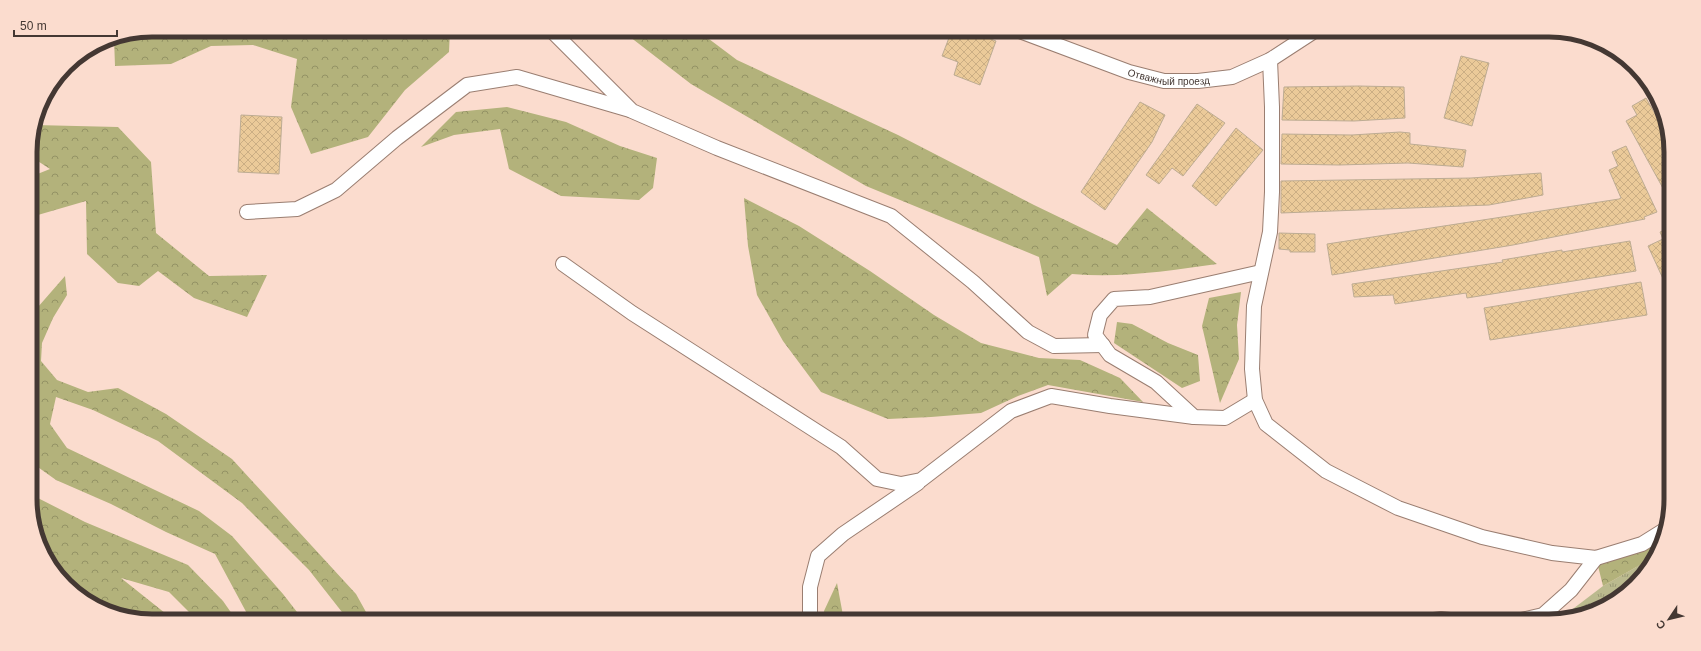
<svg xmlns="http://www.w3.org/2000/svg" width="1701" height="651" viewBox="0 0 1701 651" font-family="Helvetica,sans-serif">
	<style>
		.grass { fill: url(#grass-tufts) }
		.forest { fill: url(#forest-crowns) }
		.building { fill: url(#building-cross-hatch); stroke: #bdac93 }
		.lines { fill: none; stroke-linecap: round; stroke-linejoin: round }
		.minor-casing { stroke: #9a7e71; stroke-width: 16 }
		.minor { stroke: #fff; stroke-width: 14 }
		.labels { text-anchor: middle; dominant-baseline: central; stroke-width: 4; stroke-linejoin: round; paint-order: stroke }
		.street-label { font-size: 10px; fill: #443833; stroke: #fbdcce }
		.rim { fill: none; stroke: #443833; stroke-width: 5 }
	</style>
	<defs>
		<pattern id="grass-tufts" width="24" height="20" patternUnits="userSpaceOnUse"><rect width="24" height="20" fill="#bbba8e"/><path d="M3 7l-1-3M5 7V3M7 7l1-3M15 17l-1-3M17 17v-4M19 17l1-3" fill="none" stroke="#9a9875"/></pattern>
		<pattern id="forest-crowns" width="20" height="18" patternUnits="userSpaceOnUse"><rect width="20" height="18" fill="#b3b27b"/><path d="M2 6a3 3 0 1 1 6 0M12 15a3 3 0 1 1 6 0" fill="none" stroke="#939265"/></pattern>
		<pattern id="building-cross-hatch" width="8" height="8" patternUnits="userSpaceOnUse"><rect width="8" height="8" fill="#ebca99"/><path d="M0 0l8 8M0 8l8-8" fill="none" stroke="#cbae84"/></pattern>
	</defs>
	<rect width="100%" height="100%" fill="#fbdcce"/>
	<path class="grass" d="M1654,557l-8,16 -23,23 -35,18 -31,7 46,-35z"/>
	<g class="forest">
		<path d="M152,30h298l-1,22 -44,38 -37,47 -57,17 -20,-47 6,-48 -44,-14 -42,1 -40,18 -56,2 -1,-28z"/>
		<path d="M621,30h76l40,30 161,75 136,70 83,40 30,-37 70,56c-49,7 -95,14 -145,10l-25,22 -8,-39 -173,-71 -175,-102z"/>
		<path d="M507,107l59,15 54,24 37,12 -4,30 -14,12 -78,-4 -52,-27 -9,-40 -46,6 -33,12 35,-35z"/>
		<path d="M35,125l83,2 33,35 5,71 53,43 58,-1 -20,42 -53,-19 -36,-27 -19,15 -21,-3 -31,-29 -1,-53 -55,16 -1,-40 20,-8 -20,-13v-12z"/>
		<path d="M744,198l55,28 71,45 64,44 47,28 58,15 41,2 40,18 23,24 -95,-17 -30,11 -37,17 -50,4 -43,2 -67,-27 -38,-51 -26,-46 -9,-49z"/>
		<path d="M65,276l2,19 -14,23 -11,25 -1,18 16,19 31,12 30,-4 48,26 66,45 124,135 15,27h-22l-40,-51 -67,-67 -84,-62 -65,-31 -37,-13 -6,27 17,24 132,63 33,25 51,58 21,27h-53l-36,-67 -49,-22 -55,-28 -55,-24 -21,-15 -3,-5 -1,-145z"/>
		<path d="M1241,292l-4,33 2,34 -19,44 -18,-77 7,-28z"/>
		<path d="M1117,322l15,2 36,19 30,12 2,26 -18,7 -68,-45z"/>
		<path d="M32,495l53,27 103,43 35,36 14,20h-39l-29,-29 -48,-14 54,43h-23l-20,-3 -14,-8 -18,-4 -39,-27 -29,-57z"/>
		<path d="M1665,538l-11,19 -51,29 -7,-28z"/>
		<path d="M837,583l7,38h-19l-1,-10z"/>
	</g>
	<g class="building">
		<path d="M952,30h15l29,11 -16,44 -26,-10 4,-13 -16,-6z"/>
		<path d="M1461,56l28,7 -17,63 -28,-8z"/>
		<path d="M1359,86l45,1 1,31 -51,3 -72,-1 2,-33z"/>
		<path d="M1646,98l24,42v61l-44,-80 11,-6 -5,-9z"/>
		<path d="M1140,102l25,13 -13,27 -47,68 -24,-18z"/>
		<path d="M1197,104l28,19 -42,53 -11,-8 -13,16 -13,-9z"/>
		<path d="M241,115l41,2 -3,57 -41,-2z"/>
		<path d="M1236,128l27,22 -47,56 -24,-20z"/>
		<path d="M1400,132l10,1v11l56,6 -3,17 -55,-4 -69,2 -58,-1 1,-30 70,1z"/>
		<path d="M1626,146l31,66 -13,5 1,2 -132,26 -181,30 -5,-31 292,-45 2,-1 -12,-28 9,-4 -6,-14z"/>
		<path d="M1541,173l2,22 -54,10 -208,8v-32l190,-3z"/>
		<path d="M1669,228l1,4v62l-22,-48 15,-7 -3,-7z"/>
		<path d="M1279,233l36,1v18h-25v-2l-11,-1z"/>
		<path d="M1630,241l6,30 -169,27 -1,-5 -71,11 -2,-9 -39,2 -2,-13 151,-22 -1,-2 60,-10v2z"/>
		<path d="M1641,282l6,33 -157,25 -6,-32z"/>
	</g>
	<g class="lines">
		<g class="minor-casing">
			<g id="minor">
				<path d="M551,30l81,81 85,37 174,68 82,66 55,50 26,14 49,-1"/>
				<path id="s1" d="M1017,30l112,42 35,9h34l34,-4 38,-17 46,-30"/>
				<path d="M1270,60l2,47v85l-2,40 -16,74 -2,63 3,31 11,24 60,47 72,37 84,29 70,16 44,5 46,-14 24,-15"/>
				<path d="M247,212l50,-3 39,-19 61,-52 70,-53 50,-8 113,33"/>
				<path d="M563,264l69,49 209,134 36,32 24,5 20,-4 90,-69 40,-15 59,10 84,11"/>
				<path d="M1255,400l-30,18 -31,-1 -38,-35 -46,-27 -15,-20 5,-20 14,-16 36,-2 111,-25"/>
				<path d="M810,621v-34l8,-31 25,-22 75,-51"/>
				<path d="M1427,621l14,-2 18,2"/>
				<path d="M1517,621l26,-6 28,-25 25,-32"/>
			</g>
		</g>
		<use href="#minor" class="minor"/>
	</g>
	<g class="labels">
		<g class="street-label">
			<text stroke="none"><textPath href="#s1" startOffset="160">Отважный проезд</textPath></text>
		</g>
	</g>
	<path d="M0 0H1701V651H0ZM152 37H1549A115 115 0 0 1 1664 152V499A115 115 0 0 1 1549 614H152A115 115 0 0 1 37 499V152A115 115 0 0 1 152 37Z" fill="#fbdcce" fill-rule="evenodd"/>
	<path class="rim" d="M152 37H1549A115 115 0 0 1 1664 152V499A115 115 0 0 1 1549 614H152A115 115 0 0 1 37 499V152A115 115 0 0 1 152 37Z"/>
	<g transform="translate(1669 619) rotate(235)" stroke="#fbdcce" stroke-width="3" paint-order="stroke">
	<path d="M0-3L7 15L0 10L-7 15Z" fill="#443833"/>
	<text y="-6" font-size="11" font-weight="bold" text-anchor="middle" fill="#443833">С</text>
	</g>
	<path d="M14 30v6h103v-6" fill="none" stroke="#443833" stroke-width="2"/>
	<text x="20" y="30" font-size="12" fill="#443833" stroke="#fbdcce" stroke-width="3" paint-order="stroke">50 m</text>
</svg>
